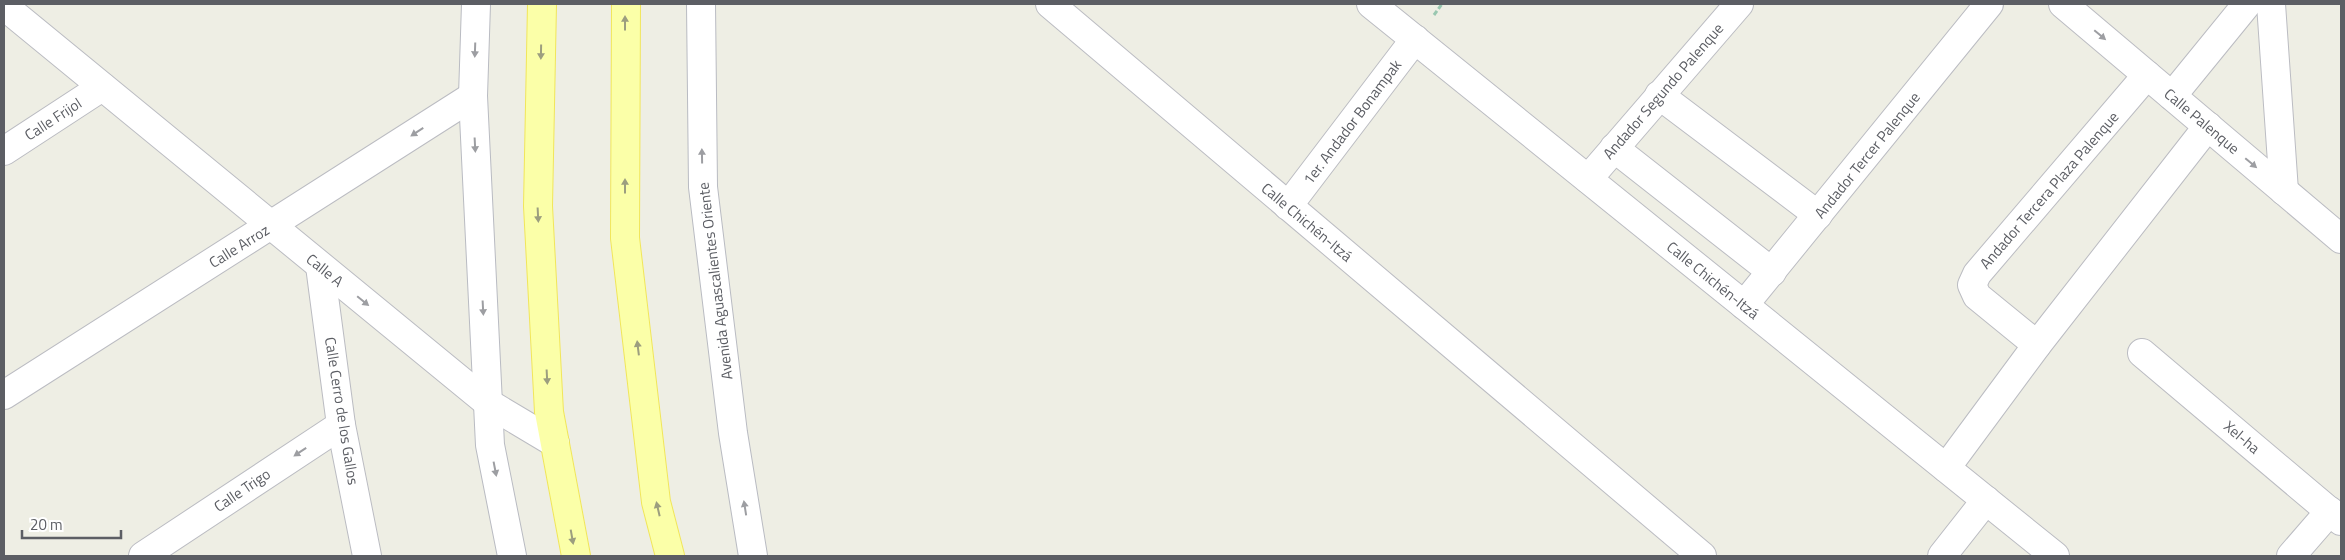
<svg xmlns="http://www.w3.org/2000/svg" width="2345" height="560" viewBox="0 0 2345 560" font-family="'Titillium Web',sans-serif">
	<style>
		.lines { fill: none; stroke-linecap: round; stroke-linejoin: round }
		.street-casing { stroke: #bbbcc2; stroke-width: 30 }
		.secondary-casing { stroke: #b9bbc2; stroke-width: 30 }
		.primary-casing { stroke: #f1e65a; stroke-width: 30 }
		.path { stroke: #99c7b0; stroke-width: 3; stroke-dasharray: 5 2.5; stroke-linecap: butt }
		.street { stroke: #fff; stroke-width: 28 }
		.secondary { stroke: #fff; stroke-width: 28 }
		.primary { stroke: #fbffa8; stroke-width: 28 }
		.oneway { fill: #9c9e7f }
		.oneway2 { fill: #9d9ea2 }
		.labels { text-anchor: middle; dominant-baseline: central; stroke-width: 4; stroke-linejoin: round; paint-order: stroke }
		.street-label { font-size: 15px; fill: #5c5e64; stroke: #fff }
	</style>
	<rect width="100%" height="100%" fill="#eeeee4"/>
	<g class="lines">
		<g class="street-casing">
			<g id="street">
				<path d="M1050,4l652,552"/>
				<path d="M1371,4l684,552"/>
				<path d="M2063,4l278,235"/>
				<path d="M2271,4l13,187"/>
				<path d="M4,6l484,397 67,40"/>
				<path d="M1659,95l159,120"/>
				<path d="M2172,96l75,-92"/>
				<path d="M1614,148l158,124"/>
				<path d="M4,151l98,-64"/>
				<path d="M1588,179l151,-175"/>
				<path d="M1288,206l127,-167"/>
				<path d="M320,266l21,159 26,131"/>
				<path d="M1744,305l245,-301"/>
				<path d="M2037,345l-60,-49 -5,-11 5,-11 170,-199"/>
				<path d="M2142,353l199,168"/>
				<path d="M4,395l469,-299"/>
				<path d="M1946,468l91,-123 171,-219"/>
				<path d="M143,556l198,-131"/>
				<path d="M1942,556l44,-56"/>
				<path d="M2291,556l39,-45"/>
			</g>
		</g>
		<g class="secondary-casing">
			<g id="secondary">
				<path d="M476,4l-3,92 17,349 22,111"/>
				<path d="M701,4l2,183 30,246 20,123"/>
			</g>
		</g>
		<g class="primary-casing">
			<g id="primary">
				<path d="M542,4l-4,202 11,206 27,144"/>
				<path d="M626,4l-1,234 31,264 14,54"/>
			</g>
		</g>
		<path class="path" d="M1434,15l8,-11"/>
		<use href="#street" class="street"/>
		<use href="#secondary" class="secondary"/>
		<use href="#primary" class="primary"/>
	</g>
	<defs><path id="oneway-solid" d="M-6-.8H1V-3.2L6.5 0L1 3.2V.8H-6Z" transform="scale(1.25)"/></defs>
	<g class="oneway">
		<use href="#oneway-solid" transform="translate(625 23) rotate(-90)"/>
		<use href="#oneway-solid" transform="translate(541 52) rotate(91)"/>
		<use href="#oneway-solid" transform="translate(625 186) rotate(-90)"/>
		<use href="#oneway-solid" transform="translate(538 215) rotate(87)"/>
		<use href="#oneway-solid" transform="translate(638 348) rotate(-97)"/>
		<use href="#oneway-solid" transform="translate(547 377) rotate(87)"/>
		<use href="#oneway-solid" transform="translate(658 509) rotate(-103)"/>
		<use href="#oneway-solid" transform="translate(572 537) rotate(80)"/>
	</g>
	<g class="oneway2">
		<use href="#oneway-solid" transform="translate(2100 35) rotate(40)"/>
		<use href="#oneway-solid" transform="translate(475 50) rotate(92)"/>
		<use href="#oneway-solid" transform="translate(417 132) rotate(147)"/>
		<use href="#oneway-solid" transform="translate(475 145) rotate(87)"/>
		<use href="#oneway-solid" transform="translate(702 156) rotate(-91)"/>
		<use href="#oneway-solid" transform="translate(2251 163) rotate(40)"/>
		<use href="#oneway-solid" transform="translate(363 301) rotate(39)"/>
		<use href="#oneway-solid" transform="translate(483 308) rotate(87)"/>
		<use href="#oneway-solid" transform="translate(300 452) rotate(146)"/>
		<use href="#oneway-solid" transform="translate(495 469) rotate(79)"/>
		<use href="#oneway-solid" transform="translate(745 508) rotate(-99)"/>
	</g>
	<g class="labels">
		<g class="street-label">
			<text transform="translate(1663 91) rotate(-49)">Andador Segundo Palenque</text>
			<text transform="translate(53 119) rotate(-33)">Calle Frijol</text>
			<text transform="translate(2202 121) rotate(40)">Calle Palenque</text>
			<text transform="translate(1352 122) rotate(-53)">1er. Andador Bonampak</text>
			<text transform="translate(1867 155) rotate(-51)">Andador Tercer Palenque</text>
			<text transform="translate(2049 190) rotate(-49)">Andador Tercera Plaza Palenque</text>
			<text transform="translate(1307 222) rotate(40)">Calle Chichén-Itzá</text>
			<text transform="translate(239 246) rotate(-32)">Calle Arroz</text>
			<text transform="translate(325 270) rotate(39)">Calle A</text>
			<text transform="translate(1713 280) rotate(39)">Calle Chichén-Itzá</text>
			<text transform="translate(715 281) rotate(-97)">Avenida Aguascalientes Oriente</text>
			<text transform="translate(342 411) rotate(81)">Calle Cerro de los Gallos</text>
			<text transform="translate(2242 437) rotate(40)">Xel-ha</text>
			<text transform="translate(242 490) rotate(-34)">Calle Trigo</text>
		</g>
	</g>
	<rect width="2345" height="560" fill="none" stroke="#5c5e64" stroke-width="10"/>
	<path d="M22 530v8h99v-8" fill="none" stroke="#5c5e64" stroke-width="2.5"/>
	<text x="30" y="530" font-size="15" fill="#5c5e64" stroke="#ffffff" stroke-width="4" paint-order="stroke">20 m</text>
</svg>
